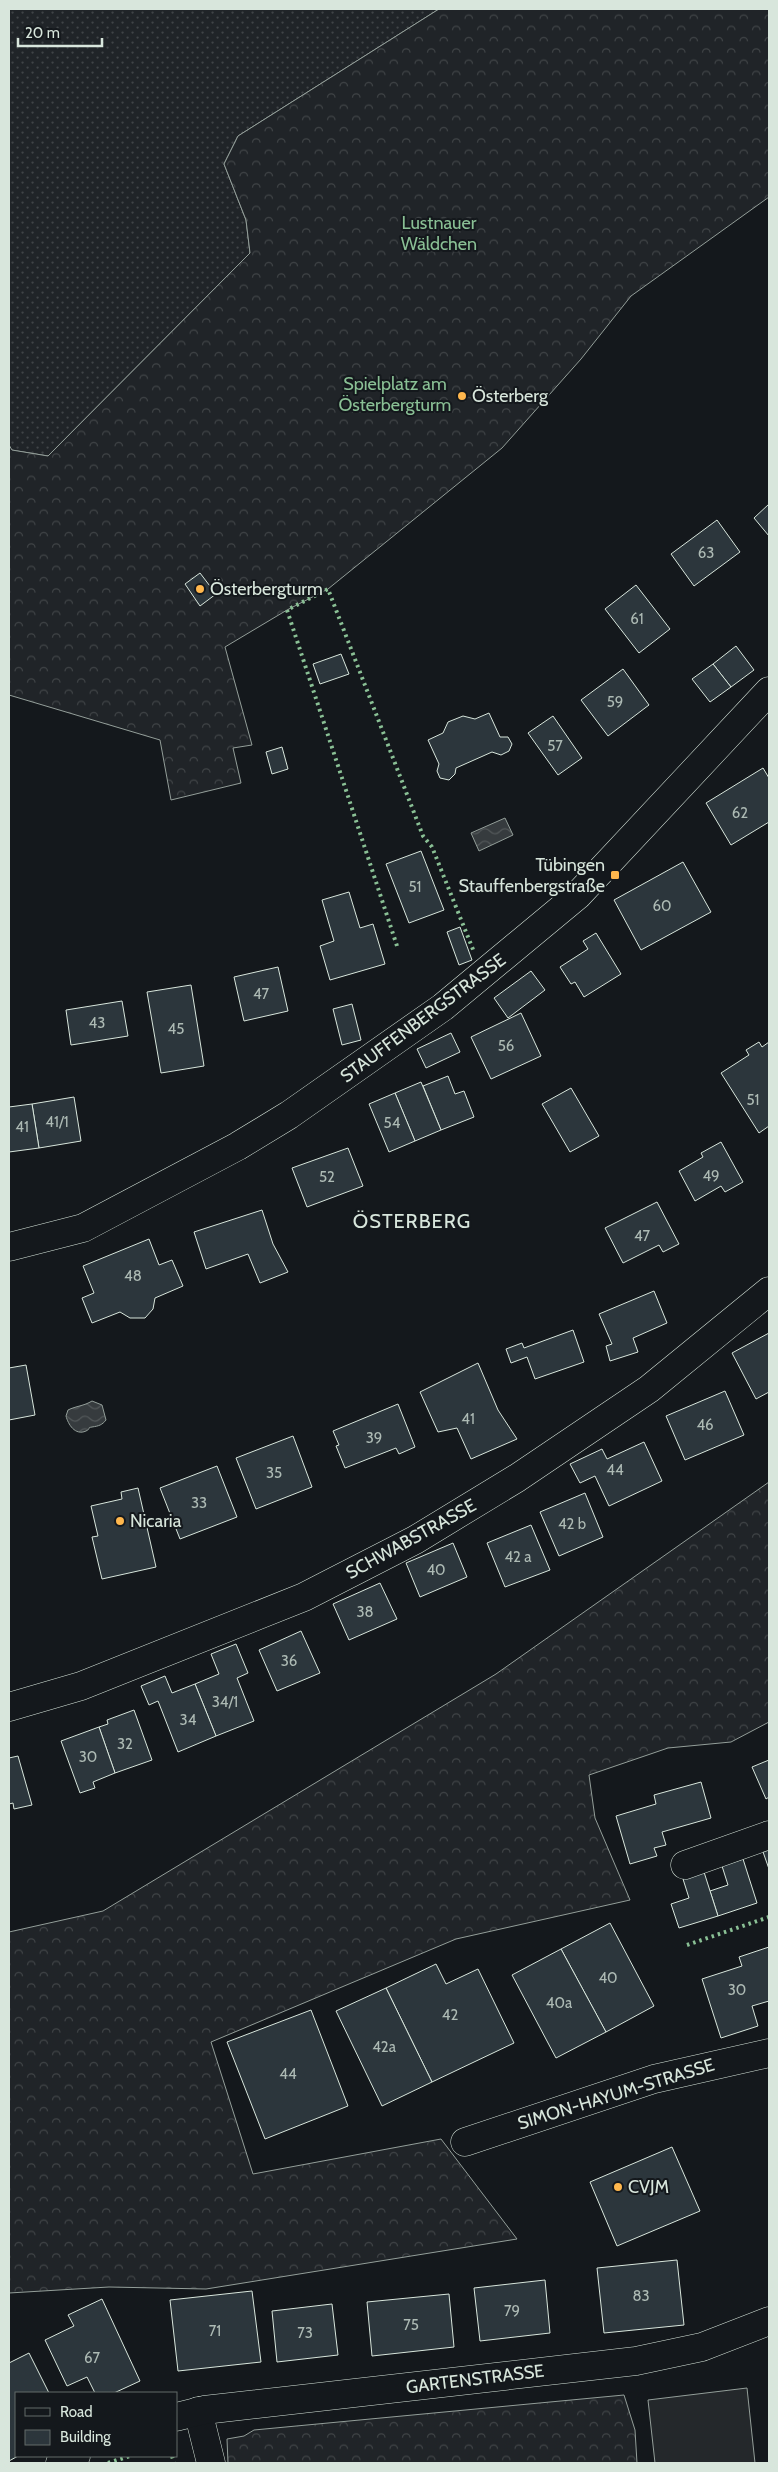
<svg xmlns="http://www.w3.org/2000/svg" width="778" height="2472" viewBox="0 0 778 2472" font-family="Cabin,sans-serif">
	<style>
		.grass { fill: url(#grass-dots); stroke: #939e99 }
		.forest { fill: url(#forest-crowns); stroke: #939e99 }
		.parking { fill: #24282b; stroke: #939e99 }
		.water { fill: url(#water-waves); stroke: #939e99 }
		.building { fill: #2c363c; stroke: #d8e6dc }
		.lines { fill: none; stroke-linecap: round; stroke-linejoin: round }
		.minor-casing { stroke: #d8e6dc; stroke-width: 29 }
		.minor { stroke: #14181c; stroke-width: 28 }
		.hedge { stroke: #8ac095; stroke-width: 4; stroke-dasharray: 2.5 4; stroke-linecap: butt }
		.poi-dot { fill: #ffb74d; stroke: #14181c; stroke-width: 2 }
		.labels { text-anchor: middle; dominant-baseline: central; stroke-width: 4; stroke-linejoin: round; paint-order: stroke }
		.number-label { font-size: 15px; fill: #adbab4 }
		.park-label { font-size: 18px; fill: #8ac095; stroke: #14181c }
		.poi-label { font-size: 18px; fill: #d8e6dc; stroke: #14181c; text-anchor: start }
		.street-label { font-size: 18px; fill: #d8e6dc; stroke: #14181c }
		.quarter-label { font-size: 20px; letter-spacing: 1px; fill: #d8e6dc; stroke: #14181c }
	</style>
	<defs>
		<pattern id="grass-dots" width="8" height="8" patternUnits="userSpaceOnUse" patternTransform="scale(1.25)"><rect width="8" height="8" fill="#202428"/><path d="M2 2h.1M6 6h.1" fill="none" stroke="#404447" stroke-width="1.8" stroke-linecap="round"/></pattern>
		<pattern id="forest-crowns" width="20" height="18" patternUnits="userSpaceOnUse" patternTransform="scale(1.25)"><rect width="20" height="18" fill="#202428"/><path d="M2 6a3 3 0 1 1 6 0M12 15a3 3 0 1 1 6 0" fill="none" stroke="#404447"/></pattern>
		<pattern id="water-waves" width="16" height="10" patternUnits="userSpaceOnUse" patternTransform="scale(1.25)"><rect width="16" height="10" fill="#363b3e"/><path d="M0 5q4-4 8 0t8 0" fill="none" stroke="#525759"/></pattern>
	</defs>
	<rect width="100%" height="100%" fill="#14181c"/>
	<path class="grass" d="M9,9h430l-201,127 -14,28 22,56 4,33 -202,203 -37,-6 -2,-5z"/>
	<g class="forest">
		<path d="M439,9h330v188l-138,99 -50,63 -79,89 -174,141 -41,21 -62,37 27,98 -19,3 8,35 -70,17 -11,-60 -151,-45v-250l3,5 36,6 202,-203 -4,-33 -22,-56 14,-28z"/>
		<path d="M769,1482v240l-38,20 -63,6 -79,27 6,43 35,82 -174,39 -245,103 42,132 188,-35 76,100 -311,50 -97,-2 -100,6v-361l94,-21 393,-237z"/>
		<path d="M624,2395l11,35 2,33h-409l-1,-24 17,-3 10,-6z"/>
	</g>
	<path class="parking" d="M747,2388l8,75h-100l-7,-63z"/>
	<g class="water">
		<path d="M505,818l8,17 -34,16 -8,-18z"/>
		<path d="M92,1401l10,4 4,15c-4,5 -7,6 -14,7 -6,1 0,1 -6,4 -11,5 -18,-7 -20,-15l2,-6c8,-4 16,-4 24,-9z"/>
	</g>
	<g class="building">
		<path d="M769,504v32l-15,-18z"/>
		<path d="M717,520l23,32 -46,34 -23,-32z"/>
		<path d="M200,573l16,21 -16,12 -15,-22z"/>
		<path d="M636,585l34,44 -31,24 -34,-44z"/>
		<path d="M736,646l18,24 -23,17 -18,-23z"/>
		<path d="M341,654l8,20 -29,10 -7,-20z"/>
		<path d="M713,664l18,23 -21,15 -18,-23z"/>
		<path d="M623,669l26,36 -41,31 -27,-36z"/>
		<path d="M489,713l11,24h8l4,7 -3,7 -8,4 -9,-3 -36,16 -1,6 -6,6 -9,-2 -3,-7 2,-7 -11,-24 15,-7 5,-11 15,-6 12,3z"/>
		<path d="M553,716l29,42 -24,17 -30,-42z"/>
		<path d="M282,747l6,22 -16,5 -6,-22z"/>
		<path d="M763,768l6,10v44l-38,23 -25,-42z"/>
		<path d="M421,851l23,59 -35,13 -23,-59z"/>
		<path d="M683,862l28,50 -70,38 -27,-50z"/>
		<path d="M349,892l11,36 13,-4 12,40 -55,16 -10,-34 14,-5 -12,-41z"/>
		<path d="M460,927l12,33 -13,5 -12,-33z"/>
		<path d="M596,933l25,41 -37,23 -9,-15 -4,2 -11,-17 28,-18 -5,-8z"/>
		<path d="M278,967l10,44 -44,10 -10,-44z"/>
		<path d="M531,971l14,19 -37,28 -14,-20z"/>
		<path d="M191,985l13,81 -43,7 -14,-81z"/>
		<path d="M122,1001l6,35 -57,9 -5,-35z"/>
		<path d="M352,1004l9,36 -19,5 -9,-36z"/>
		<path d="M521,1013l20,43 -50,23 -20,-42z"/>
		<path d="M451,1033l9,19 -34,16 -9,-19z"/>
		<path d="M759,1042l3,5 7,-5v84l-10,7 -38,-60 28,-18 -3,-5z"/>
		<path d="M448,1076l7,18 9,-3 10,26 -33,13 -18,-44z"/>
		<path d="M421,1082l20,48 -26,11 -20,-48z"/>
		<path d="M571,1088l28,48 -29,16 -28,-48z"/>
		<path d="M395,1093l20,48 -26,11 -20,-48z"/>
		<path d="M74,1097l7,44 -42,7 -7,-44z"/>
		<path d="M32,1104l7,44 -30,4v-45z"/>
		<path d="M721,1142l22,40 -18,10 -4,-6 -26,15 -16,-30 24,-14 -2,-4z"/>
		<path d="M348,1148l15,38 -56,21 -15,-39z"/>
		<path d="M657,1202l22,42 -16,8 -4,-7 -36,18 -18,-35z"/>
		<path d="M262,1210l11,34 15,28 -28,11 -12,-29 -42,15 -12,-37z"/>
		<path d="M149,1239l10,26 13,-5 11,26 -28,12 -2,11 -8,9h-15l-10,-6 -28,11 -10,-25 12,-5 -11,-27z"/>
		<path d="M654,1291l13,32 -34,15 5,14 -28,9 -4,-15 6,-2 -13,-30z"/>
		<path d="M573,1330l11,32 -49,17 -8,-22 -16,6 -5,-14 16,-6 2,5z"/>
		<path d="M769,1333v59l-13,7 -24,-46z"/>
		<path d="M478,1363l20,47 19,29 -46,20 -14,-31 -19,4 -18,-40z"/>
		<path d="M26,1365l9,50 -26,5v-52z"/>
		<path d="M725,1391l19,44 -59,25 -19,-44z"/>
		<path d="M398,1404l17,43 -16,7 -3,-6 -51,20 -9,-22 3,-1 -6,-14z"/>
		<path d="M293,1436l19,51 -56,22 -20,-51z"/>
		<path d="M644,1442l18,39 -53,25 -14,-30 -15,7 -10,-19 32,-15 5,10z"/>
		<path d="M217,1466l20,51 -57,22 -20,-51z"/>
		<path d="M138,1488l18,79 -54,12 -10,-42 6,-1 -7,-30 31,-7 -1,-7z"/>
		<path d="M585,1493l18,44 -44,19 -19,-44z"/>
		<path d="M531,1525l19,45 -45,17 -18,-44z"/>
		<path d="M453,1543l14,34 -47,20 -14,-34z"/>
		<path d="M380,1583l17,36 -48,21 -16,-36z"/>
		<path d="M301,1631l19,42 -43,18 -18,-41z"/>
		<path d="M236,1644l12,29 -11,5 17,43 -38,15 -21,-52 24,-10 -8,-20z"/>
		<path d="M165,1676l7,17 23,-9 21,52 -38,16 -20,-51 -9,4 -8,-19z"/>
		<path d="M134,1710l18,50 -37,13 -16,-46 9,-3 -1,-4z"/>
		<path d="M99,1727l16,46 -22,9 2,6 -15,5 -19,-52z"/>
		<path d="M18,1756l14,49 -18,4 -1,-6 -4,1v-46z"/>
		<path d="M769,1760v37l-3,2 -14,-32z"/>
		<path d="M701,1782l10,36 -49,14 4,13 -12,3 3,8 -27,8 -14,-48 40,-12 -2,-9z"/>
		<path d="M769,1847v22l-7,-20z"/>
		<path d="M743,1859l14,44 -39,13 -8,-25 18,-6 -6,-19z"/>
		<path d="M704,1872l14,44 -39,12 -8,-24 18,-6 -6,-19z"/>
		<path d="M610,1923l44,83 -48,26 -45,-83z"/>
		<path d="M769,1947v54l-17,5 6,20 -37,12 -19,-59 40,-13 -3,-9z"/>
		<path d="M561,1949l45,83 -50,26 -44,-83z"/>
		<path d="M436,1964l10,20 32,-15 36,74 -82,39 -46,-94z"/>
		<path d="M386,1988l46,94 -50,24 -46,-95z"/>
		<path d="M311,2010l37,96 -83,33 -38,-97z"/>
		<path d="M672,2147l28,64 -83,35 -27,-64z"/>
		<path d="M677,2260l7,65 -80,8 -7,-65z"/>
		<path d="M545,2280l5,53 -70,8 -6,-53z"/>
		<path d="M252,2291l9,71 -83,9 -8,-71z"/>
		<path d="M449,2294l5,53 -82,9 -5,-54z"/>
		<path d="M102,2299l38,82 -26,12h-19l-8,-16 -20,9 -22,-46 29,-14 -6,-11z"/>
		<path d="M332,2304l6,51 -61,7 -5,-51z"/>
		<path d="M29,2353l20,40h-33v63h2l-9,5v-98z"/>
	</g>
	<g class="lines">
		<g class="minor-casing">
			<g id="minor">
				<path d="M9,1247l74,-19 155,-82 51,-31 154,-108 135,-112 191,-204"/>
				<path d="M9,1707l72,-21 223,-89 111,-57 102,-62 132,-89 120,-98"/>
				<path d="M685,1865l84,-30"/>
				<path d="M465,2142l189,-63 115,-26"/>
				<path d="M198,2411l13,52"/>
				<path d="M176,2417l28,-7 432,-49 66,-14 67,-26"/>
				<path d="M60,2463l16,-7"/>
			</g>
		</g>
		<use href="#minor" class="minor"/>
		<g class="hedge">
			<path d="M397,946l-110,-336 41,-21 95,247 9,11 42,105"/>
			<path d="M687,1945l82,-28"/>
			<path d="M172,2456l2,7"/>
			<path d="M108,2463l22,-7"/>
		</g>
	</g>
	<g class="poi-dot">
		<circle cx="462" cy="396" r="5"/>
		<circle cx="200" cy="589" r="5"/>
		<rect x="610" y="870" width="10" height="10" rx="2.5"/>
		<circle cx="120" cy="1521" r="5"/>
		<circle cx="618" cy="2187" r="5"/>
	</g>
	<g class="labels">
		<g class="number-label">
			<text x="706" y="553">63</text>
			<text x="637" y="619">61</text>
			<text x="615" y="702">59</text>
			<text x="555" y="746">57</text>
			<text x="740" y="813">62</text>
			<text x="415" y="887">51</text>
			<text x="662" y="906">60</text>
			<text x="261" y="994">47</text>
			<text x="97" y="1023">43</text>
			<text x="176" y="1029">45</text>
			<text x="506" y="1046">56</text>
			<text x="753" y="1100">51</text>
			<text x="57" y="1122">41/1</text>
			<text x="392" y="1123">54</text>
			<text x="22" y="1127">41</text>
			<text x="711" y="1176">49</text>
			<text x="327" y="1177">52</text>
			<text x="642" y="1236">47</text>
			<text x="133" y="1276">48</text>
			<text x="468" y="1419">41</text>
			<text x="705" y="1425">46</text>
			<text x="374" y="1438">39</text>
			<text x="615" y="1470">44</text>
			<text x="274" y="1473">35</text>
			<text x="199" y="1503">33</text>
			<text x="572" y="1524">42 b</text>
			<text x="518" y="1557">42 a</text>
			<text x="436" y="1570">40</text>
			<text x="365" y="1612">38</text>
			<text x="289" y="1661">36</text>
			<text x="225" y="1702">34/1</text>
			<text x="188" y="1720">34</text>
			<text x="125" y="1744">32</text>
			<text x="88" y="1757">30</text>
			<text x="608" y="1978">40</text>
			<text x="737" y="1990">30</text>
			<text x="559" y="2003">40a</text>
			<text x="450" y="2015">42</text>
			<text x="384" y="2047">42a</text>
			<text x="288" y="2074">44</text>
			<text x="641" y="2296">83</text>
			<text x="512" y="2311">79</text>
			<text x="411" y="2325">75</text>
			<text x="215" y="2331">71</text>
			<text x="305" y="2333">73</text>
			<text x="92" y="2358">67</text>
		</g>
		<g class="park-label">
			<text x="439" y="223">Lustnauer<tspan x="439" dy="21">Wäldchen</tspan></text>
			<text x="395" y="384">Spielplatz am<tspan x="395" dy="21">Österbergturm</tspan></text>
		</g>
		<g class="poi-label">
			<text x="472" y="396">Österberg</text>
			<text x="210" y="589">Österbergturm</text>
			<text x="605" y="865" text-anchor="end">Tübingen<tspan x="605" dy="21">Stauffenbergstraße</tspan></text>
			<text x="130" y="1521">Nicaria</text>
			<text x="628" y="2187">CVJM</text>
		</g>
		<g class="street-label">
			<text transform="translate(423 1018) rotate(-37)">STAUFFENBERGSTRASSE</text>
			<text transform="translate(411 1539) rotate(-29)">SCHWABSTRASSE</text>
			<text transform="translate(616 2094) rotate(-17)">SIMON-HAYUM-STRASSE</text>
			<text transform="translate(475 2379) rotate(-7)">GARTENSTRASSE</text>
		</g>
		<g class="quarter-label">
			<text x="412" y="1221">ÖSTERBERG</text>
		</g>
	</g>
	<rect width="778" height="2472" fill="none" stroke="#d8e6dc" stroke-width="20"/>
	<rect x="15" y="2392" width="162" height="65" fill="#14181c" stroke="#626a69"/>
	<rect x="25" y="2408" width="25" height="8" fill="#14181c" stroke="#626a69"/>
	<text x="60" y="2417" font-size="15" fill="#d8e6dc">Road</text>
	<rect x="25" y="2430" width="25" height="15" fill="#2c363c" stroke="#626a69"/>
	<text x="60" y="2442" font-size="15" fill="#d8e6dc">Building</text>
	<path d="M18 38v8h84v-8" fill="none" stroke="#d8e6dc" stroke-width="2.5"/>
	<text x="25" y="38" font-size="15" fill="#d8e6dc" stroke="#14181c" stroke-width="4" paint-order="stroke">20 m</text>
</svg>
